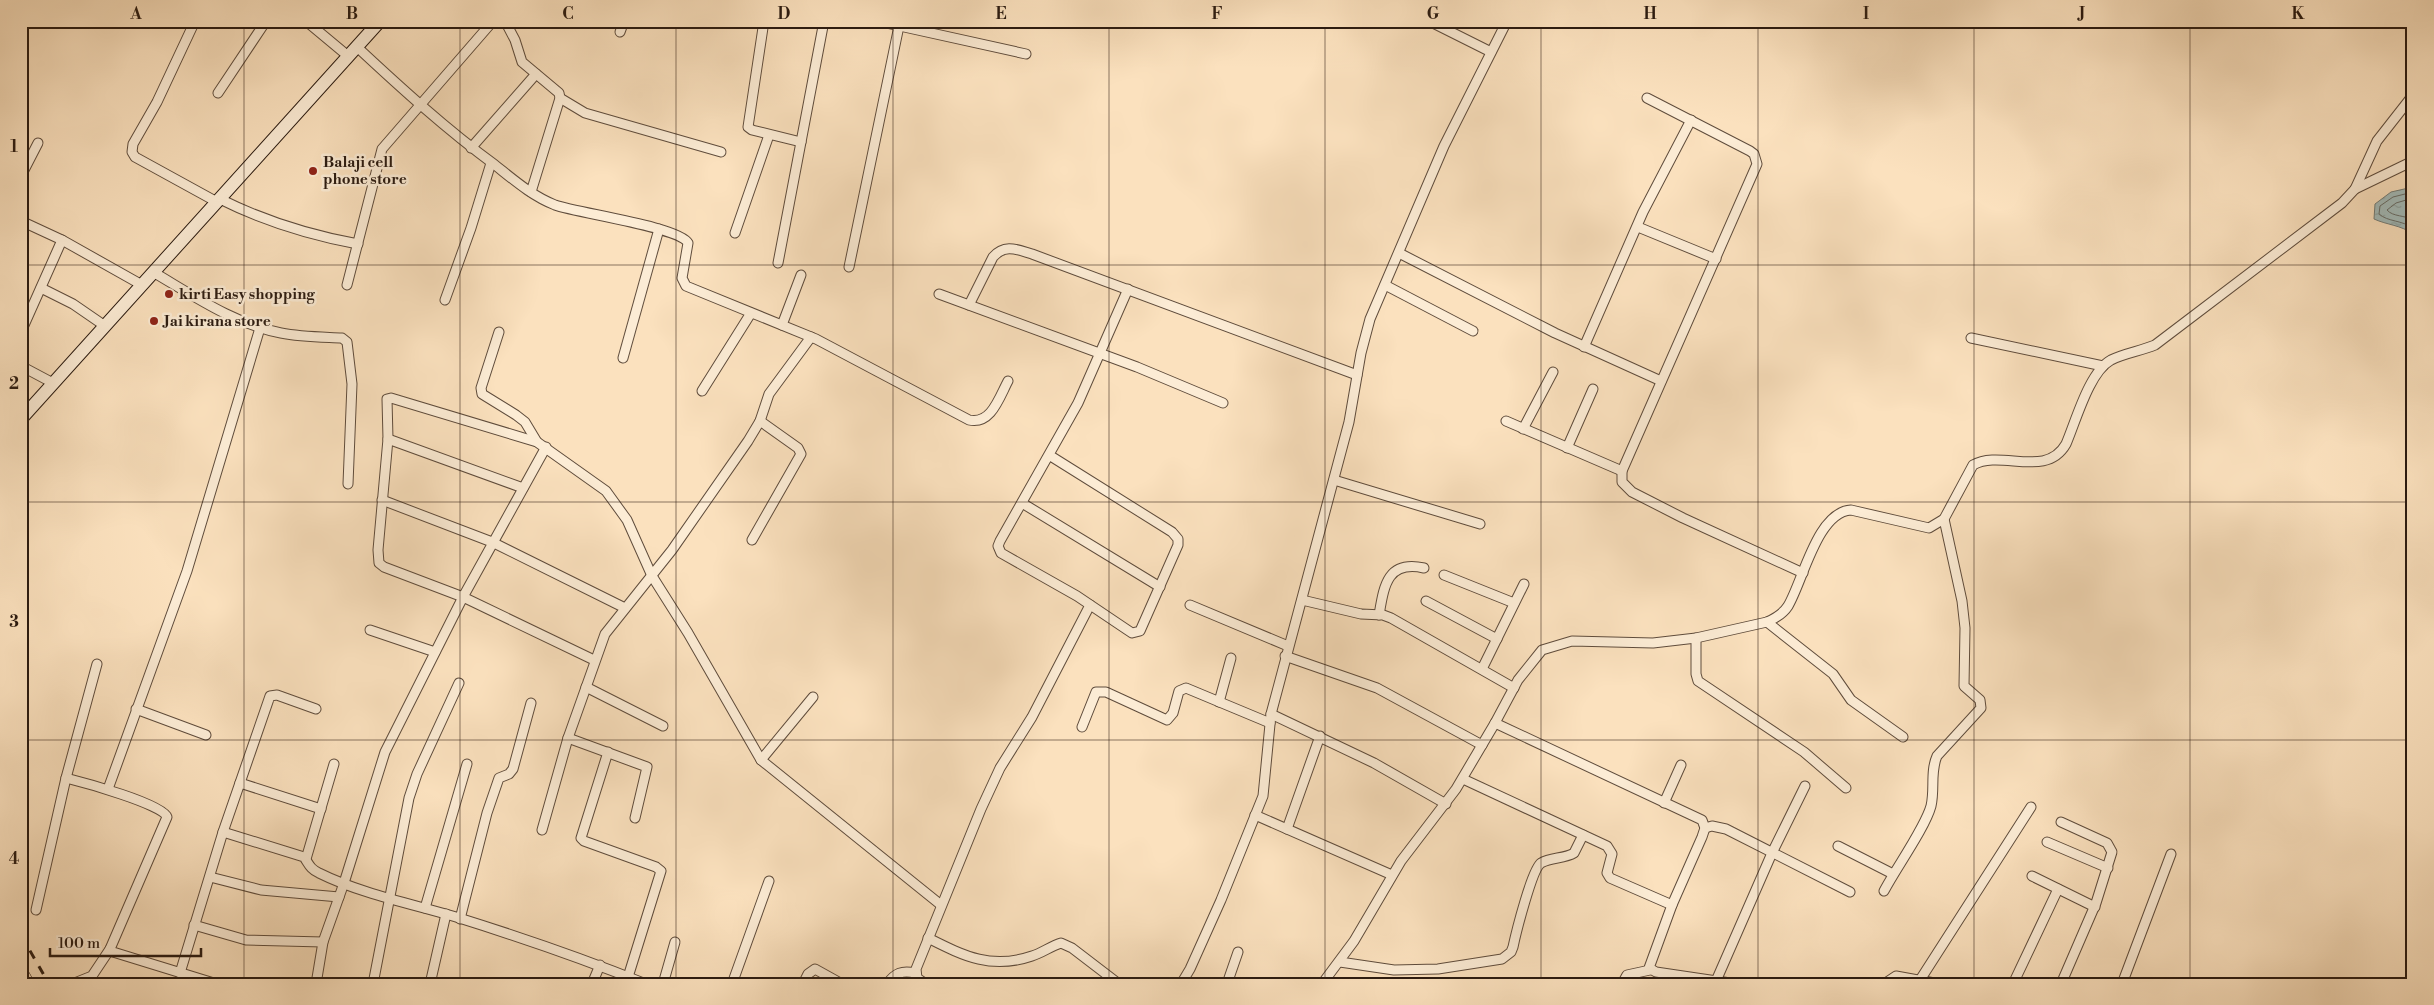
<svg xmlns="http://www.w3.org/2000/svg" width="2434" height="1005" viewBox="0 0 2434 1005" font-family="'Libre Bodoni',serif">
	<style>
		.water { fill: url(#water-ripples); stroke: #727b76 }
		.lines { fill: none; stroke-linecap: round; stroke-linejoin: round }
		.shore { stroke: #666b66; stroke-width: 1 }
		.street-casing { stroke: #5f4c3c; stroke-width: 11 }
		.secondary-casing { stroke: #2b1b11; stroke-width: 14 }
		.highway-casing { stroke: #2b1b11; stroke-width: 19 }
		.street { stroke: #fcecd5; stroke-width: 9 }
		.secondary { stroke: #fcecd5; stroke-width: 12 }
		.highway { stroke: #fbe1be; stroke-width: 18 }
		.rail { stroke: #2b1b11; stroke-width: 3; stroke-dasharray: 9 9; stroke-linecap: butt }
		.grid { fill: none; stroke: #2b1b11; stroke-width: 1; stroke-opacity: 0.55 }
		.poi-dot { fill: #8f2418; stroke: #fcecd5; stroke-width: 2 }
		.labels { text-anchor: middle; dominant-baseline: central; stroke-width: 5; stroke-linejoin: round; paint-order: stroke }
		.poi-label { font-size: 15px; font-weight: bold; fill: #2b1b11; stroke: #fcecd5; text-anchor: start }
		.neatline { fill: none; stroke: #2b1b11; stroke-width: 2 }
		.grid-label { font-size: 16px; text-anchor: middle; font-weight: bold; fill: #2b1b11 }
	</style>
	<defs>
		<pattern id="water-ripples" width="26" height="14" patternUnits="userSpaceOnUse" patternTransform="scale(1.25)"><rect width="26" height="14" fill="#a2bbba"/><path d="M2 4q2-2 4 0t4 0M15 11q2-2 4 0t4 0" fill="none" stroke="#8ca09f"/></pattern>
	</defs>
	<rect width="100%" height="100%" fill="#fbe1be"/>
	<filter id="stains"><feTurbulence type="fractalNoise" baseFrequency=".004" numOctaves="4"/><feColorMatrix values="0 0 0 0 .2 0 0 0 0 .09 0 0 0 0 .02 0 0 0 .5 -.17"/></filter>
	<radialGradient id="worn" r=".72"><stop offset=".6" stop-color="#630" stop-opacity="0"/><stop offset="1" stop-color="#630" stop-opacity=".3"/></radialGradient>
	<path class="water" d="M2413,187v47c-12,-9 -26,-9 -39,-15l1,-15 16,-12z"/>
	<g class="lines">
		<g class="shore">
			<path d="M2413,192l-20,5 -13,9 -1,8c9,8 23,6 34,14"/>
			<path d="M2413,198l-17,5 -9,7c6,7 18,5 26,10"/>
		</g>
		<g class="street-casing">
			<g id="street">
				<path d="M195,21l-38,81 -24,42 -1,8 3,5 82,45"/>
				<path d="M306,21l42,35"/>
				<path d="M505,21l10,19 7,22 37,31 1,5 -29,94"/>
				<path d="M764,21l-16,106 4,3 49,12"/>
				<path d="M877,21l149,33"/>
				<path d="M1277,21l3,2 8,-2"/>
				<path d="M1429,21l62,31"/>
				<path d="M620,32l4,-11"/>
				<path d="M357,47c44,41 89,82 138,118 19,15 37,31 60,40 22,8 125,22 133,38l-6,35 4,8 130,53 153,81c22,5 30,-22 39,-39"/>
				<path d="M218,93l48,-72"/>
				<path d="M560,98l25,15 136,39"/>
				<path d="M1647,98l103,53 4,3 3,10 -135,307v11l10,10 51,26 120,55"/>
				<path d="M471,148l65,-74"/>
				<path d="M21,176l17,-33"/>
				<path d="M2355,189l58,-28"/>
				<path d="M220,199c44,22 89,36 138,45"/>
				<path d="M21,221l41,19 80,45"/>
				<path d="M1638,227l78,32"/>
				<path d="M735,233l34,-98"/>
				<path d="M1399,253l156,80 106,48"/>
				<path d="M778,263l46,-242"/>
				<path d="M849,267l50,-241"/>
				<path d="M153,272c41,24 81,52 128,61 20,4 41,4 61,5l5,4 5,42 -4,100"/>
				<path d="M347,285l35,-136 111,-128"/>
				<path d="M1385,285l88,46"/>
				<path d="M41,288l32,16 32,22"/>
				<path d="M939,294l198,73 86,36"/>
				<path d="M445,300l26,-72 20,-65"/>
				<path d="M969,305l24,-48c12,-14 25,-7 39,-3l325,121"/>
				<path d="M782,325l19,-50"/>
				<path d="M21,332l41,-92"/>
				<path d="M499,332l-18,56 1,6 34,21 9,7 12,20"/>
				<path d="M1971,338l132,28"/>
				<path d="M1584,347l59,-135 48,-92"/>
				<path d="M623,358l36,-129"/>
				<path d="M21,366l32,17"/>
				<path d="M702,391l49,-78"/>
				<path d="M1506,421l116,50"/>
				<path d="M1523,429l30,-57"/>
				<path d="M388,439l135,49"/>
				<path d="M1567,448l26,-59"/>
				<path d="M1049,455l123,77 6,7v6l-38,86 -8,2 -6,-4 -49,-33 -76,-43 -3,-7 2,-5 78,-138 50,-114"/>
				<path d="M1334,480l146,44"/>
				<path d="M382,500l110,42 133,66"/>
				<path d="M1022,503l138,84"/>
				<path d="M752,540l49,-86 -3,-6 -38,-27"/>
				<path d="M1444,575l70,28"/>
				<path d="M1302,600l59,14 22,1 8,3 123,70"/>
				<path d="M1426,601l71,38"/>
				<path d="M1190,605l98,41"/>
				<path d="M1379,615c5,-29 8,-55 45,-47"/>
				<path d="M1767,622l66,52 18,26 52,37"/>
				<path d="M370,630l65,22"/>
				<path d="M1696,638v36l2,7 106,71 42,36"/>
				<path d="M1285,656l92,32 105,57"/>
				<path d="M594,660l-131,-63 -79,-30 -5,-4 -1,-13 10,-111 -1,-40 4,-1 146,44 69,49 21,29 25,56 36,57 73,127 180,145"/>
				<path d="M1482,669l42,-85"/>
				<path d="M586,687l77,39"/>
				<path d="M1219,702l12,-44"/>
				<path d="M136,709l70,26"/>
				<path d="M1271,714l103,49 72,41"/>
				<path d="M1495,723l207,97 3,8 -3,9 -30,68 -23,63 7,4 81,12"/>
				<path d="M1082,727l14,-35h10l61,28 6,-7 6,-22 7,-3 84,35"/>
				<path d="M568,738l79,29 -12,51"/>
				<path d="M608,752l-27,86 3,3 72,26 5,4 -33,106"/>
				<path d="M761,760l52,-63"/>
				<path d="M66,778l31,-114"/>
				<path d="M1463,779l144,67 5,8 -5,19 3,5 62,27"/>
				<path d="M240,783l81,26"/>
				<path d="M108,789l79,-218 73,-243"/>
				<path d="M1664,803l17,-38"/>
				<path d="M1255,815l137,60"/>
				<path d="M1705,828l7,-2 14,3 124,63"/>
				<path d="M1287,829l33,-93"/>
				<path d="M542,830l26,-92 37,-104 67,-84 76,-109 12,-20 9,-27 42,-57"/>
				<path d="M223,832l81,25c5,7 6,12 15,16 40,20 93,31 137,44 64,20 128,42 190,67"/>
				<path d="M2047,842l61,26"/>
				<path d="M1838,846l55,28"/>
				<path d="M306,859l28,-95"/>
				<path d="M2032,876l63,31"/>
				<path d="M210,877l51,13 78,7"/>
				<path d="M1884,891c12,-23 41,-63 47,-85 4,-17 -1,-34 6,-50l44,-48 -1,-8 -16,-14 1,-58 -3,-27 -18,-82"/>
				<path d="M425,908l42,-144"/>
				<path d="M36,910l30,-132c16,4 97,26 101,39l-57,132 3,3 104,32"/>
				<path d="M460,919l27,-106 12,-35 10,-4 4,-5 18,-66"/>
				<path d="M194,925l52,15 77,2"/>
				<path d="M928,938c36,18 63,32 104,18 10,-3 19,-10 29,-13l11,5 47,36"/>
				<path d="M1340,962l54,8 44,-1 64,-10 9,-7 2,-5c3,-14 19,-78 28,-84 10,-6 23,-4 33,-10l9,-18"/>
				<path d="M180,973l43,-141 47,-136 7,-1 39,14"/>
				<path d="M1920,980l111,-173"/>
				<path d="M1716,981l56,-128 33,-67"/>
				<path d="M72,984l20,-8 18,-27"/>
				<path d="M316,984l7,-42 21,-59 41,-131 78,-155 83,-150"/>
				<path d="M373,984l36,-186 8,-24 42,-91"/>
				<path d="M430,984l16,-70"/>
				<path d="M592,984l8,-19"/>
				<path d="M663,984l12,-42"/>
				<path d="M732,984l37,-103"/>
				<path d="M803,984l5,-10 7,-5 27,15"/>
				<path d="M887,984c8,-11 15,-14 28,-11"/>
				<path d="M926,984l-9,-6 -1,-9 65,-160 19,-41 32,-51 58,-112"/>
				<path d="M1181,984l9,-15 31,-69 42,-104 8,-82 78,-292 12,-69 9,-34 74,-173 63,-125"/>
				<path d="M1230,984l-1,-6 9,-26"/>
				<path d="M1322,984l32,-43 47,-80 55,-72 39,-66 23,-43 24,-30 30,-9 81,2 43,-5 71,-16c9,-4 16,-8 21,-16 15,-25 29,-94 63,-96l78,18 15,-9 29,-54c28,-16 73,14 93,-21 10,-23 23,-72 45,-84 14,-7 30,-9 44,-15l187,-142 13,-14 22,-48 36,-46"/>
				<path d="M1622,984l5,-9 23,-5"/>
				<path d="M1884,984l12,-8 44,8"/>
				<path d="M2013,984l45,-95"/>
				<path d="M2061,984l35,-81 16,-51 -5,-9 -46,-21"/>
				<path d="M2122,984l49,-130"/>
			</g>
		</g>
		<g class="secondary-casing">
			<path id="secondary" d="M21,419l359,-398"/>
		</g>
		<g class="highway-casing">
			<path id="highway" d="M21,977l4,7"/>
		</g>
		<use href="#street" class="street"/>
		<use href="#secondary" class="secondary"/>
		<use href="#highway" class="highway"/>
		<path class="rail" d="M21,935l28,49"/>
	</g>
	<path class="grid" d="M244,21v963M460,21v963M676,21v963M893,21v963M1109,21v963M1325,21v963M1541,21v963M1758,21v963M1974,21v963M2190,21v963M21,265h2392M21,502h2392M21,740h2392"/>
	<g class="poi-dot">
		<circle cx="313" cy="171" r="5"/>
		<circle cx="169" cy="294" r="5"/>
		<circle cx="154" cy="321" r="5"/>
	</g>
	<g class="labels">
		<g class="poi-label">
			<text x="323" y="162">Balaji cell<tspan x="323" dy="17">phone store</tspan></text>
			<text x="179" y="294">kirti Easy shopping</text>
			<text x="164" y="321">Jai kirana store</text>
		</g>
	</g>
	<rect width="2434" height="1005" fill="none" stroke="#fbe1be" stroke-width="55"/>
	<path d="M50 948v8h151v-8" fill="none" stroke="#2b1b11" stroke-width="2.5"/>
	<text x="58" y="948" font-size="15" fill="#2b1b11" stroke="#fcecd5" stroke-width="4" paint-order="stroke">100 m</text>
	<rect x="28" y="28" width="2378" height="950" class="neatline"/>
	<g class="grid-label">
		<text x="136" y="19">A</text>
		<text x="352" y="19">B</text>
		<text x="568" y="19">C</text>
		<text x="784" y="19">D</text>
		<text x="1001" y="19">E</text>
		<text x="1217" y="19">F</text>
		<text x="1433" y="19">G</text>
		<text x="1650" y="19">H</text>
		<text x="1866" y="19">I</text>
		<text x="2082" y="19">J</text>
		<text x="2298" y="19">K</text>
		<text x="14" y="152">1</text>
		<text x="14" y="389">2</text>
		<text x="14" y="627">3</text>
		<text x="14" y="864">4</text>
	</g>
	<rect width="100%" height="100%" filter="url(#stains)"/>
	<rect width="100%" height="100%" fill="url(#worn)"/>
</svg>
